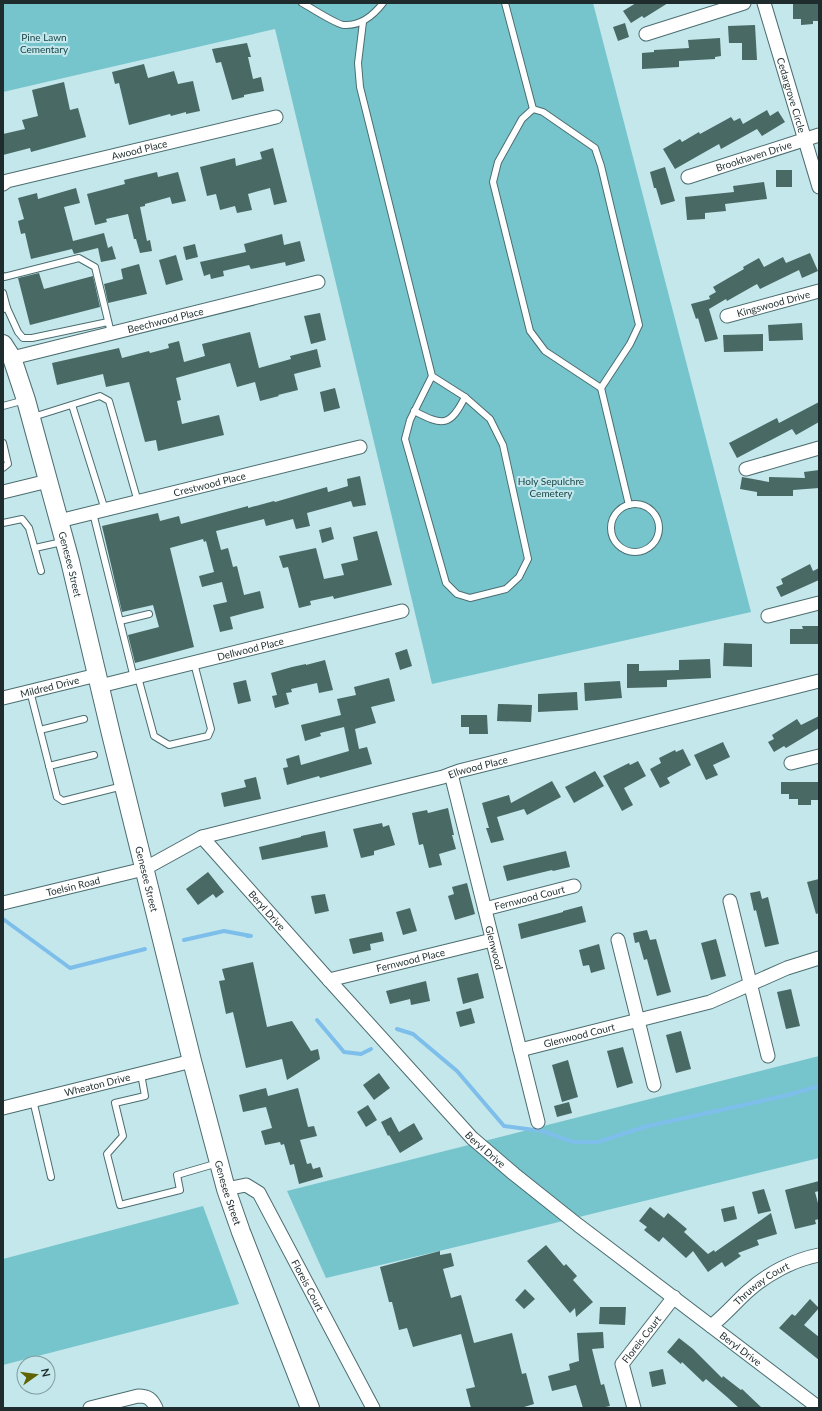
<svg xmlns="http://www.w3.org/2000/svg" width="822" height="1411" viewBox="0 0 822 1411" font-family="Lato,sans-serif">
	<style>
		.green { fill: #76c5cd }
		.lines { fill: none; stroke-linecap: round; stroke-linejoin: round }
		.stream { stroke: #7ebeeb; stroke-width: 4 }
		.building { fill: #496965 }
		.service-casing { stroke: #4c6d70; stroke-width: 8 }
		.minor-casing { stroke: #4c6d70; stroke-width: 15 }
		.secondary-casing { stroke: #4c6d70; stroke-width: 20 }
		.service { stroke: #fff; stroke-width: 6 }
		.minor { stroke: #fff; stroke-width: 13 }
		.secondary { stroke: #fff; stroke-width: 18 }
		.labels { text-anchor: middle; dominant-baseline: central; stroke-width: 4; stroke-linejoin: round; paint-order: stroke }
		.park-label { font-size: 10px; fill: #184549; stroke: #c3e7eb }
		.street-label { font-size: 10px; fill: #1e2c2d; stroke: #c3e7eb }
	</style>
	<rect width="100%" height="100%" fill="#c3e7eb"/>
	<g class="green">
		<path d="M3,3h590l158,609 -319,72 -157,-655 -272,63z"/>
		<path d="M819,1056v102l-313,77 -180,43 -39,-87z"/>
		<path d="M203,1206l36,98 -236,61v-106z"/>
	</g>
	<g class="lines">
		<g class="stream">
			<path d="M3,919l67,49 75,-19"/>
			<path d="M184,940l40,-9 27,5h-4"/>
			<path d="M317,1020l27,32 17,2 10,-5"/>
			<path d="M397,1029l16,5 44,37 47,55 38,5 31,11h25l46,-15 144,-32 31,-9"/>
		</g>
	</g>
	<g class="building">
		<path d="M636,3h32l-24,15 -2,-2 -11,7 -8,-12z"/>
		<path d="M819,3v18h-6v3l-12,1v-6h-8v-15z"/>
		<path d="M625,23l4,14 -11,4 -5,-14z"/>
		<path d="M755,25l2,35h-15v-17h-13l-1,-17z"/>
		<path d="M720,38l1,18 -6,1v2l-36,2v6l-37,2v-16l12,-1v-2l35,-2 -1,-8z"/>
		<path d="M247,43l4,14h-3l5,22 8,-2 3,14 -20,4v2l-12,3 -11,-38 -5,1 -4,-14z"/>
		<path d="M144,64l4,14 26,-7 4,13 15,-3 7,30 -14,3v-2l-15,4 -1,-2 -41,11 -10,-42 -4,1 -3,-12z"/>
		<path d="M64,82l6,28 8,-2 8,29 -55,15 -1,-4 -27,7v-21l22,-5 -3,-9 16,-4 -6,-26z"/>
		<path d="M767,110l3,6 8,-5 7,11 -23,14 -5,-7 -36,20 -2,-5 -44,25 -12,-20 17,-10 2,3 17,-10 1,2 31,-17 3,4 6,-3 3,6z"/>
		<path d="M273,148l14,54 -13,3 -4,-17 -22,6 4,16 -15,3 -2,-7 -15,4 -4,-16 -9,2 -7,-29 35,-9 1,8 26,-7 -2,-7z"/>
		<path d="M665,167l10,34 -14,4 -5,-17h-2l-4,-16z"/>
		<rect x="776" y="170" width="16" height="17"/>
		<path d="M157,172l1,5 20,-5 8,29 -14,3 -2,-7 -25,7v2l-5,1 7,34 3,-1 2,11 -12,2 -4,-14h-2l-6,-25 -22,5 1,3 -12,3 -8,-31 38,-10 -1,-4z"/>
		<path d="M764,182l3,17 -42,5 1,7 -21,2v6l-18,1 -2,-23 49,-5 -1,-6z"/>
		<path d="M76,188l4,15 -16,4 9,34 31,-8 4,15 4,-2 4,13 -15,3 -3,-14 -24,6 -2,-5 -41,10 -6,-26 -4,1 -3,-13 6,-2 -6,-21 19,-5 1,6z"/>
		<path d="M282,234l2,11 16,-4 5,20 -19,5 -1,-4 -34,7 -2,-4 -26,6 1,5 -13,3 -1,-5 -6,2 -4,-14 46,-10 -2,-8z"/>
		<path d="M195,244l3,13 -12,3 -3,-13z"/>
		<path d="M810,253l8,18 -16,7 -3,-8 -39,19 -3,-5 -30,17 -1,-2 -17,10 9,30 -13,3 -7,-24 -2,1 -5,-15 19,-5 -1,-3 7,-4 -3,-5 31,-18 -1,-2 16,-9 5,9 19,-10 3,6z"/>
		<path d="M176,255l7,25 -17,5 -7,-25z"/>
		<path d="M139,264l8,30 -39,9 -4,-19 19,-5 -2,-10z"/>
		<path d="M39,273l5,16 49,-13 7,31 -70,18 -12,-47z"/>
		<path d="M320,313l6,27 -15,4 -7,-28z"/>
		<path d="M802,323l1,17 -34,1 -1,-16z"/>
		<path d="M250,332l9,36 32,-9 -1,-3 27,-7 4,18 -27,7 4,16 -20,5 1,1 -19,5 -5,-19 -18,5 -7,-24 -54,15 5,22 -4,1 5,23 37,-9 5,20 -66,16 -2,-11 -11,2 -16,-60 -23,5 -3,-13 -46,11 -5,-22 67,-15 3,10 27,-7 1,2 19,-5 -1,-4 11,-3 5,21 21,-6 -3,-12z"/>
		<path d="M763,334v17l-39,1 -1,-17z"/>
		<path d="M335,388l5,20 -16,4 -4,-20z"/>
		<path d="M819,402v20l-23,13 -4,-6 -55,29 -8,-15 48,-25 2,5z"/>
		<path d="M819,470v18l-26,2v6h-36v-4l-17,-3 2,-12 27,5v-5l36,1 -1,-6z"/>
		<path d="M360,476l6,29 -13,2 -2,-6 -44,12 3,13 -14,3 -3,-10 -27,7 -2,-7 -48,12 5,19 7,-2 5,19 4,-1 7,29 16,-4 4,17 -34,9 3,12 -13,3 -7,-27 14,-3 -5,-20 -20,5 -3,-11 15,-4 -8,-31 -2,1 -1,-3 -33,9 24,99 -59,16 -7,-28 31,-8 -6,-22 -31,7 -20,-86 56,-13 2,8 19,-5 2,8 67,-18v2l26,-7 1,1 52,-15 1,5 20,-6 -1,-7z"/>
		<path d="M331,527l3,12 -12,4 -3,-13z"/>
		<path d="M377,531l15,54 -58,14 -1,-3 -23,5 1,4 -12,3 -11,-41 -5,1 -4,-12 37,-8 8,31 20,-4 -3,-11 17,-4 -5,-23z"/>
		<path d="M810,564l3,7 6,-3v12l-38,17 -5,-10 7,-3 -2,-5z"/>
		<path d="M802,626h17v18h-29v-15h13z"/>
		<path d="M724,643l28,1v23l-29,-1z"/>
		<path d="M407,649l5,17 -12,4 -5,-17z"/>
		<path d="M710,659l1,19 -44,2v7l-40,1v-24h12v7l40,-1v-10z"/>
		<path d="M325,660l8,30 -14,3 -2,-10 -26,6 1,3 -6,1 3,11 -14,4 -3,-12 5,-1 -6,-22 21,-6 14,-3v1z"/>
		<path d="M389,678l6,23 -24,6 5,16 -21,6 4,20 8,-2 5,17 -52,14 -1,-2 -32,9 -4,-17 5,-1 -2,-8 13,-4 2,10 48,-14 -5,-24 -24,6 1,3 -16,5 -4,-16 40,-10 -4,-16 19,-4 -2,-8z"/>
		<path d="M246,680l5,21 -13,3 -5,-21z"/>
		<path d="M620,681l2,17 -37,3 -1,-18z"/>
		<path d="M577,692l1,18 -40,2v-18z"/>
		<path d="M498,704l34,1 -1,17 -34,-1z"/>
		<path d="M461,715h26l1,19h-19v-7h-8z"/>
		<path d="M819,716v12l-33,20 -2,-2 -10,6 -6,-10 6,-3 -2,-4 25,-16 4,6z"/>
		<path d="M723,742l7,15 -17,8 5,10 -12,5 -12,-25z"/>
		<path d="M683,749l8,16 -24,13 3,5 -10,5 -10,-19 11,-6 -2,-5 16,-8 1,2z"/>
		<path d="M638,761l8,15 -22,12 9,17 -11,6 -19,-35 26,-13 1,2z"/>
		<path d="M595,771l9,15 -30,17 -9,-16z"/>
		<path d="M256,777l5,22 -37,8 -3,-14 25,-6 -2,-7z"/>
		<path d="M552,781l9,16 -34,18 -3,-6 -27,8 7,23 -13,3 -5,-15h3l-7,-25 27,-8 2,8z"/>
		<path d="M781,782h37v18h-7v5h-13v-6h-9v-5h-8z"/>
		<path d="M448,808l6,27h-2l4,14 -17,5 3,11 -13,3 -6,-24 -4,1 -7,-32 15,-3 1,3z"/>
		<path d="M382,823l1,4 6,-2 6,20 -21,6v4l-13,3 -8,-29z"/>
		<path d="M325,831l3,16 -66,13 -3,-13 42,-10v-1z"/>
		<path d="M566,851l4,16 -17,4 -1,-1 -45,11 -4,-15z"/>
		<path d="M208,872l16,20 -8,6 -3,-4 -15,11 -12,-16z"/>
		<path d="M819,879v34l-3,1 -9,-32z"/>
		<path d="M467,883l8,31 -20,6 -7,-24 6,-2 -2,-7z"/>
		<path d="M760,891l2,8 6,-2 11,47 -14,3 -9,-37 -2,1 -4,-18z"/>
		<path d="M325,894l4,17 -14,3 -4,-18z"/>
		<path d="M582,906l4,16 -65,17 -3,-15 45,-12v-1z"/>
		<path d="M410,908l7,23 -14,4 -7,-23z"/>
		<path d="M647,930l3,10 6,-1 15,53 -14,4 -10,-37 -3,1 -5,-18 -4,1 -2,-10z"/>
		<path d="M382,932l2,9 -14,3 1,6 -18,4 -4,-15z"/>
		<path d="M716,939l10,37 -15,4 -10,-37z"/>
		<path d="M599,944l6,25 -14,4 -2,-8 -6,1 -4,-16z"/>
		<path d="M253,962l14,65 25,-6 19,30 7,-2 2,10 -33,21 -5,-21 -36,9 -13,-56 -7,2 -7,-33 6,-1 -3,-11z"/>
		<path d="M478,973l6,25 -21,6 -6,-26z"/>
		<path d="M426,981l4,20 -19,4 -1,-6 -20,5 -4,-13z"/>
		<path d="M791,989l9,37 -14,3 -9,-37z"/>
		<path d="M471,1008l4,15 -15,4 -4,-15z"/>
		<path d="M681,1031l10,38 -15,4 -10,-38z"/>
		<path d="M623,1047l10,36 -16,5 -10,-37z"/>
		<path d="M568,1060l10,37 -16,5 -10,-37z"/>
		<path d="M379,1073l11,15 -16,12 -11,-15z"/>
		<path d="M266,1088l2,8 30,-8 10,39 6,-1 3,10 -17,4 7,24 4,-1 2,6 7,-2 3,10 -24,7 -5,-20 -4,1 -6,-21 -3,1 -1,-3 -15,3 -4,-14 11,-3 -6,-21 -23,5 -4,-17z"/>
		<path d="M569,1102l3,11 -15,4 -3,-11z"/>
		<path d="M368,1105l9,15 -11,7 -9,-15z"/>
		<path d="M391,1117l8,15 15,-9 9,16 -23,14 -11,-18 -1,1 -7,-14z"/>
		<path d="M819,1181v10l-4,1 4,15v12l-4,1 1,4 -21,5 -10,-39z"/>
		<path d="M764,1189l7,22 -13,3 -6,-22z"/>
		<path d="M734,1206l3,13 -13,3 -3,-13z"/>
		<path d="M650,1207l14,11 4,-5 6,5 13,11 -3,3 24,22 6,-4 1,2 56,-39 6,21 -20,6 2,5 -21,8 3,3 -16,11 -3,-5 -14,10 -15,-21 -7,7 -23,-21 -4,5 -15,-12 3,-3 -8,-6z"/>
		<path d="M546,1245l18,21 2,-2 11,12 -4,4 20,22 -17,15 -1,-9 -5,5 -43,-52z"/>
		<path d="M440,1251v4l11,-2 3,13 -11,3 8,29 10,-3 13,48 38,-10 10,41 4,-1 8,31 -13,4h-50l-5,-19 9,-2 -14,-53 -48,13 -6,-19 -8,2 -7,-28h-3l-9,-35z"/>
		<path d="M525,1289l10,10 -11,10 -9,-9z"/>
		<path d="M810,1299l9,9 -15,17 15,12v23l-40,-32 13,-14 3,2z"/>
		<path d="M600,1307h26l-1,18 -26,-1z"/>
		<path d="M603,1332l1,16 -12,1 9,36 3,-1 6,22 -9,2h-18l-7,-23 -24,6 -4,-15 22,-6 -1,-6 10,-3 -2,-28z"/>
		<path d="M679,1338l14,11 29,29 1,-2 18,14 1,-1 20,19h-23l-12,-11 -21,-18 -3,3 -21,-20 -1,2 -14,-12z"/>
		<path d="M663,1369l3,15 -14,3 -3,-15z"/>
	</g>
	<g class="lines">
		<g class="service-casing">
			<g id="service">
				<path d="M302,3c8,4 35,22 42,22 17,1 29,-9 39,-22"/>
				<path d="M505,3l28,106"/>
				<path d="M363,22l-5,41 2,24 72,289 33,21 25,22 13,26 25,114 -9,18 -13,12 -36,9 -13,-4 -11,-11 -41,-144 5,-19 22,-44"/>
				<path d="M533,109l10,3 52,36 6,18 38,159 -9,19 -29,44 -56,-37 -15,-20 -37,-149 5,-20 24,-43z"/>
				<path d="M3,276l1,1 75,-19 16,9 16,66"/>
				<path d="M3,293l4,15"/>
				<path d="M3,309l4,-1 11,24 5,6h9l76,-16"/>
				<path d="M601,388l28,117"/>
				<path d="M72,405l33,105"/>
				<path d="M3,406l22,-6"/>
				<path d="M414,411c29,15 36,16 51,-14"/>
				<path d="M33,417l67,-21 9,5 29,101"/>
				<path d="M3,443l5,21 -5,4"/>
				<circle cx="635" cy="528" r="24"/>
				<path d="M93,513l41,165"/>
				<path d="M3,523l19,-4 7,9 12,43"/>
				<path d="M35,548l27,-6"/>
				<path d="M120,621l29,-7"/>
				<path d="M138,677l16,59 15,9 39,-9 3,-7 -17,-66"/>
				<path d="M30,691l27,106 6,4 60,-15"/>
				<path d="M40,730l44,-11"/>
				<path d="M49,766l45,-11"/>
				<path d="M141,1074l4,22 -30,7 8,33 -16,18 13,51 60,-15 -3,-15 41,-12"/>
				<path d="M33,1100l18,77"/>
			</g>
		</g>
		<g class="minor-casing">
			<g id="minor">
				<path id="s1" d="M764,3l55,184"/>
				<path d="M646,34l98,-31"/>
				<path id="s2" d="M688,177l131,-42"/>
				<path id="s3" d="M3,184l4,-3 269,-64"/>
				<path id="s4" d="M727,316l92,-25"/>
				<path id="s5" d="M12,358l306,-76"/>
				<path d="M746,469l73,-21"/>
				<path d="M3,492l45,-11"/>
				<path id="s6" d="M59,521l301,-74"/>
				<path d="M768,616l51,-13"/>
				<path id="s7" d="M100,686l302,-75"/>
				<path id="s8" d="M3,698l94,-23"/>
				<path d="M791,763l28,-7"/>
				<path id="s9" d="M451,774l87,348"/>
				<path id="s10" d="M202,837l127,143 143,158 42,36 64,51 241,183"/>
				<path d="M730,901l38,155"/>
				<path id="s11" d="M3,903l141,-34 58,-32 241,-60 16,-6 360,-90"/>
				<path id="s12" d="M485,909l89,-23"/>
				<path d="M618,940l36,145"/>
				<path id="s13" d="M329,980l163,-40"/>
				<path id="s14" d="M520,1050l190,-48 77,-34 32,-10"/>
				<path id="s15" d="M3,1108l189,-47"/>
				<path id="s16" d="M226,1189l20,-4 13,8 114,215"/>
				<path id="s17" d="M711,1326c13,-10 24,-23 36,-34 20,-18 46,-32 72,-37"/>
				<path d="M90,1408l48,-12c10,0 14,3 18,12"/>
				<path id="s18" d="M634,1408l-12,-44 52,-67"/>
			</g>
		</g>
		<g class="secondary-casing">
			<g id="secondary">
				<path id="s19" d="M3,344l9,14 14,42 44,161 41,173 81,327 34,128 15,43 69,176"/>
			</g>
		</g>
		<use href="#service" class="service"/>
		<use href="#minor" class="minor"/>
		<use href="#secondary" class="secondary"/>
	</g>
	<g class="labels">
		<g class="park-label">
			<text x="44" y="37">Pine Lawn<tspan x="44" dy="12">Cementary</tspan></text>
			<text x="551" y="481">Holy Sepulchre<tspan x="551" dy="12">Cemetery</tspan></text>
		</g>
		<g class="street-label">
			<text stroke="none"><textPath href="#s1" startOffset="96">Cedargrove Circle</textPath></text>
			<text stroke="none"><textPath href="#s3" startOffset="141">Awood Place</textPath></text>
			<text stroke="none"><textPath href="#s2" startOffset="69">Brookhaven Drive</textPath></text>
			<text stroke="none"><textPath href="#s4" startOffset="48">Kingswood Drive</textPath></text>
			<text stroke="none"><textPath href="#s5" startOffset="158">Beechwood Place</textPath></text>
			<text stroke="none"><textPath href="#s6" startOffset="155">Crestwood Place</textPath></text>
			<text stroke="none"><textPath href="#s19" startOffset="231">Genesee Street</textPath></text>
			<text stroke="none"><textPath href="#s7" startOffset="155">Dellwood Place</textPath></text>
			<text stroke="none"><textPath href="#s8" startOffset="48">Mildred Drive</textPath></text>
			<text stroke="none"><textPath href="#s11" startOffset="496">Ellwood Place</textPath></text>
			<text stroke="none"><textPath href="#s19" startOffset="555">Genesee Street</textPath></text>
			<text stroke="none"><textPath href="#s11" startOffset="72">Toelsin Road</textPath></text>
			<text stroke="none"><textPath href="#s12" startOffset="46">Fernwood Court</textPath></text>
			<text stroke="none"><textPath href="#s10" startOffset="98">Beryl Drive</textPath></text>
			<text stroke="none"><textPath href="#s9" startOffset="179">Glenwood</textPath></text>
			<text stroke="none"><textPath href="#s13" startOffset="84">Fernwood Place</textPath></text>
			<text stroke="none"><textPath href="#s14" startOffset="61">Glenwood Court</textPath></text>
			<text stroke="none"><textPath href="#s15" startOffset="97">Wheaton Drive</textPath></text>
			<text stroke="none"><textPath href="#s10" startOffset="422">Beryl Drive</textPath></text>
			<text stroke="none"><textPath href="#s19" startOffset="879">Genesee Street</textPath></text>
			<text stroke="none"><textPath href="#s16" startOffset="140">Floreis Court</textPath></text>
			<text stroke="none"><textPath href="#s17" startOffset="66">Thruway Court</textPath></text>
			<text stroke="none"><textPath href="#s18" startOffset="77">Floreis Court</textPath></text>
			<text stroke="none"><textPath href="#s10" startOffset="746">Beryl Drive</textPath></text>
		</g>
	</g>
	<rect width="822" height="1411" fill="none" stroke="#1e2c2d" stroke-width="8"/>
	<g transform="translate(36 1375) rotate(76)"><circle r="19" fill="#c3e7eb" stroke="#819c9f"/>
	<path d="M0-3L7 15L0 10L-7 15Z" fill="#606400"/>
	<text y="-6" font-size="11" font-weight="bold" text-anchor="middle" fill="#1e2c2d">N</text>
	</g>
</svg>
